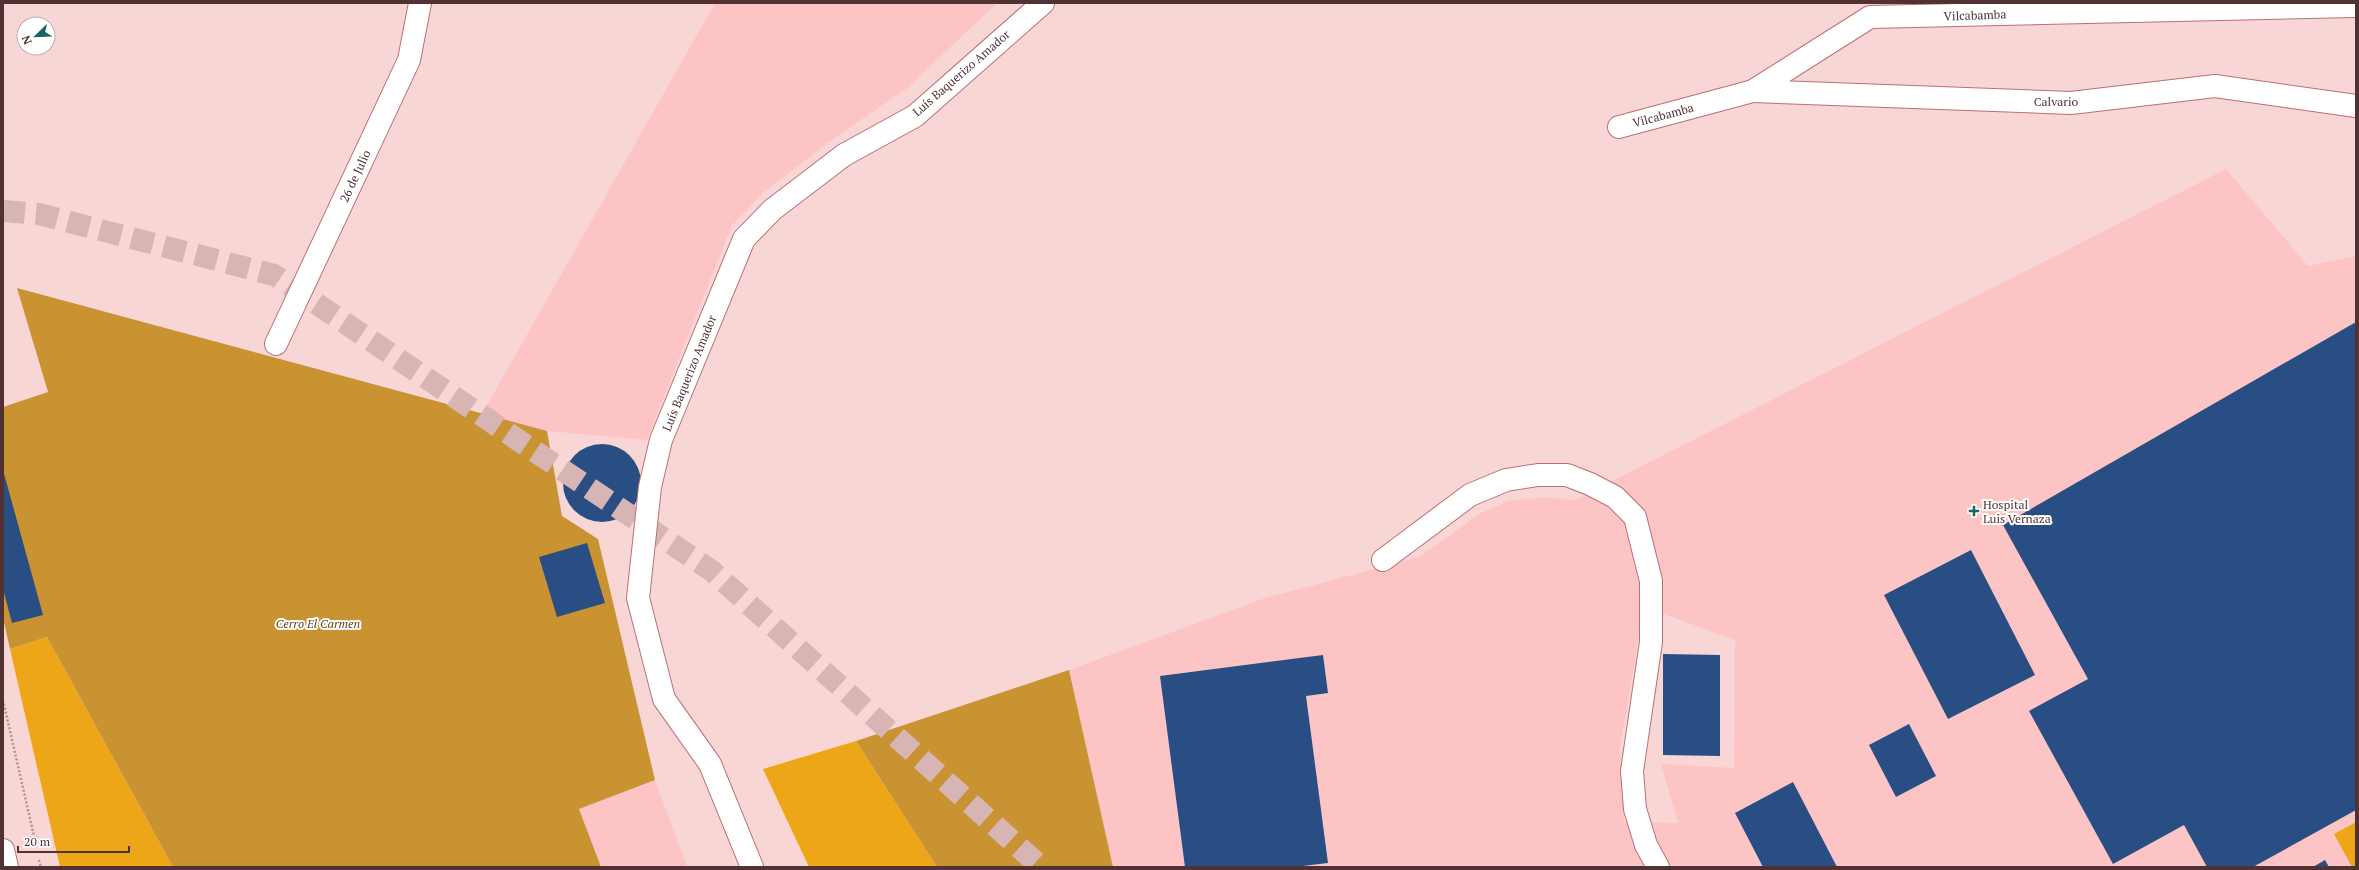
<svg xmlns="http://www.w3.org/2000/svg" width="2359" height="870" viewBox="0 0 2359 870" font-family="'PT Serif',serif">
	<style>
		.built { fill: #fdc4c5; fill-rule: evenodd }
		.green { fill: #eca617 }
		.forest { fill: #ca9332 }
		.building { fill: #294e83 }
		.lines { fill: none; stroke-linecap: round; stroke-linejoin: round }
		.primary-tunnel { stroke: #d8b5b5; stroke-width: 22; stroke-dasharray: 22 11; stroke-linecap: butt }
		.service-casing { stroke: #bc6f72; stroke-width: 24 }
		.minor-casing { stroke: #bc6f72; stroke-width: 24 }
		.tertiary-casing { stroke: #bc6f72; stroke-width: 24 }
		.path { stroke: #b49192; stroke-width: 2.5; stroke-dasharray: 2 2; stroke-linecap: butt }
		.service { stroke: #fff; stroke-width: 22 }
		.minor { stroke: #fff; stroke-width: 22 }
		.tertiary { stroke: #fff; stroke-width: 22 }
		.poi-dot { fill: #166567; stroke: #fff; stroke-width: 1.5 }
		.labels { text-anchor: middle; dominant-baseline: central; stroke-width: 4; stroke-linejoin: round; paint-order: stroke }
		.street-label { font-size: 12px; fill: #523132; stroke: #fff }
		.poi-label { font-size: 12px; fill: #523132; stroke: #fff; text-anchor: start }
		.park-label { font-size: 12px; font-style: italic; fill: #624513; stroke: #fff }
	</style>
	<rect width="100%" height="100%" fill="#f9d6d6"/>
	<g class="built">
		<path d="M715,3h282l-91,86 -73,50 -69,53 -33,35 -84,213 -100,-9 -65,-17z"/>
		<path d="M2226,169l82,97 48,-10v611h-1243l-44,-197 196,-72 154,-41 62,-44 27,-12 36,-4 31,3zM1644,607l91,33 -1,128 -73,-4 17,59 -54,-1 -4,-74z"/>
		<path d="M655,780l32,87h-86l-22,-58z"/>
	</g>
	<g class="green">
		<path d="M47,637l126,230h-113l-50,-218z"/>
		<path d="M856,741l81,126h-128l-46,-98z"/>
		<path d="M2356,822v45h-4l-18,-33z"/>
	</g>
	<g class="forest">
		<path d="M17,288l530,143 15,85 36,23 57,241 -76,29 22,58h-428l-126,-230 -37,12 -7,-31v-211l45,-15z"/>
		<path d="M1069,670l44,197h-176l-81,-126z"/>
	</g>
	<g class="building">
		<path d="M2356,322v488l-103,57h-46l-23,-42 -71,39 -84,-153 59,-32 -85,-154z"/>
		<circle cx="602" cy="483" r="39"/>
		<path d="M3,470l40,145 -31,8 -9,-34z"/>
		<path d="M587,543l18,60 -48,14 -18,-60z"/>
		<path d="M1971,550l64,125 -87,44 -64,-124z"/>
		<path d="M1663,654l57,1v101l-57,-1z"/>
		<path d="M1323,655l5,38 -22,3 22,167 -34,4h-109l-25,-191z"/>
		<path d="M1909,724l27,52 -40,21 -27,-52z"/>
		<path d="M1793,782l44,85h-74l-28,-54z"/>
		<path d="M2325,860l4,7h-16z"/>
	</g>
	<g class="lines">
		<path class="primary-tunnel" d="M3,211l36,3 235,61 438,296 329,296"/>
		<g class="service-casing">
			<g id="service">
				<path d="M1753,91l318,12 144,-17 141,20"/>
				<path d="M1619,127l134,-36 117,-74 486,-11"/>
			</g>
		</g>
		<g class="minor-casing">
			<g id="minor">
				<path d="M276,344l133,-284 11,-57"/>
				<path d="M1383,560l87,-65 36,-15 32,-5h29l23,9 25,13 20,20 16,64v61l-19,129 3,38 11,36 12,22"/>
				<path d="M752,867l-42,-103 -46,-65 -26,-101 12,-111 11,-47 83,-201 28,-29 72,-55 71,-39 128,-113"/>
			</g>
		</g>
		<g class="tertiary-casing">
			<path id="tertiary" d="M3,850l4,17"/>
		</g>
		<g class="path">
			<path d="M3,700l33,145"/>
			<path d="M39,860l2,7"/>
		</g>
		<use href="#service" class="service"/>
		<use href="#minor" class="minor"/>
		<use href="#tertiary" class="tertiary"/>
	</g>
	<path class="poi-dot" d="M1972 505h4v4h4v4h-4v4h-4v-4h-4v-4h4z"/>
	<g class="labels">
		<g class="street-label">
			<text transform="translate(1975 15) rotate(-2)">Vilcabamba</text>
			<text transform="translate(961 73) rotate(-41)">Luís Baquerizo Amador</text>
			<text x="2056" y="101">Calvario</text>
			<text transform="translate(1663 115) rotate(-15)">Vilcabamba</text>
			<text transform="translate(355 176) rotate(-65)">26 de Julio</text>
			<text transform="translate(689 373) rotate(-68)">Luís Baquerizo Amador</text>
		</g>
		<g class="poi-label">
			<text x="1983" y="504">Hospital<tspan x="1983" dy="14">Luis Vernaza</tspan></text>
		</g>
		<g class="park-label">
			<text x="318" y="623">Cerro El Carmen</text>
		</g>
	</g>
	<rect width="2359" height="870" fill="none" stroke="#523132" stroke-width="8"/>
	<g transform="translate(36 36) rotate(247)"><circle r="19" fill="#ffffff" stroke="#baadad"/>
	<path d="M0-3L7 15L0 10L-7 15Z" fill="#166567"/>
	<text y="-6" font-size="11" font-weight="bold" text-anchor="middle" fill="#523132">N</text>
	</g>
	<path d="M18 846v6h111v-6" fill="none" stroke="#523132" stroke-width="2"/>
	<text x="24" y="846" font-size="12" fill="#523132" stroke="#ffffff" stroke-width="3" paint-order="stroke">20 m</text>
</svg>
